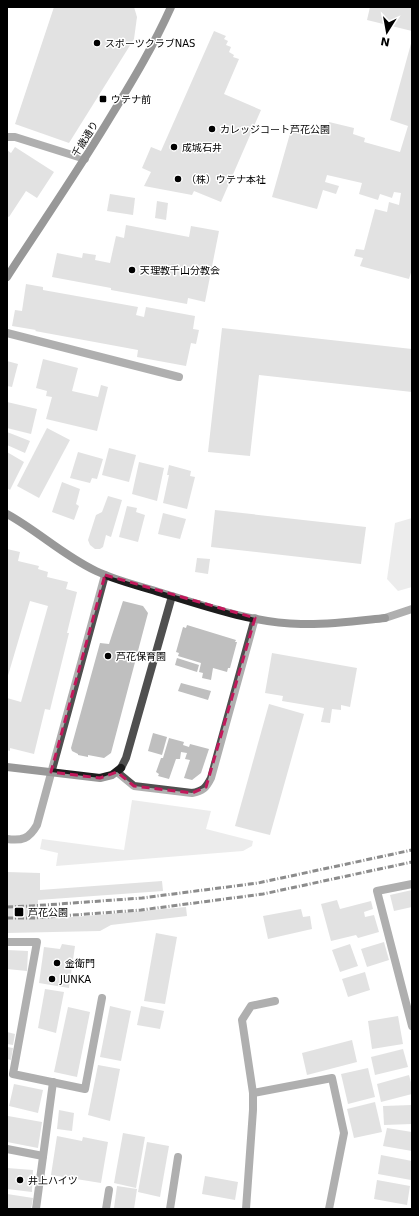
<svg xmlns="http://www.w3.org/2000/svg" width="419" height="1216" viewBox="0 0 419 1216" font-family="'DejaVu Sans','Noto Sans JP',sans-serif">
	<style>
		.green { fill: #d6d6d6 }
		.building { fill: #bfbfbf }
		.lines { fill: none; stroke-linecap: round; stroke-linejoin: round }
		.lane { stroke: #4f4f4f; stroke-width: 8 }
		.street { stroke: #4f4f4f; stroke-width: 8 }
		.secondary { stroke: #1c1c1c; stroke-width: 8 }
		.rail { stroke: #000; stroke-width: 3; stroke-dasharray: 6 2 1 2; stroke-linecap: butt }
		.marked { fill: none; stroke: #c2185b; stroke-width: 3; stroke-dasharray: 8 5; stroke-linejoin: round }
		.poi-dot { fill: #000; stroke: #fff; stroke-width: 1.5 }
		.labels { text-anchor: middle; dominant-baseline: central; stroke-width: 3; stroke-linejoin: round; paint-order: stroke }
		.poi-label { font-size: 10px; fill: #000; stroke: #fff; text-anchor: start }
		.street-label { font-size: 10px; fill: #000; stroke: #fff }
	</style>
	<rect width="100%" height="100%" fill="#fff"/>
	<g class="green">
		<path d="M412,518v69l-14,4 -11,-12 8,-56z"/>
		<path d="M132,800l79,11 -5,18 47,12 -1,5 -9,5 -187,15 2,-13 -18,-4 2,-10 82,11z"/>
	</g>
	<g class="building">
		<path d="M54,7h80l3,10 -3,22 -65,104 -54,-19z"/>
		<path d="M370,7h42v24l-45,-11z"/>
		<path d="M214,31l12,5 -2,3 4,2 -2,4 5,2 -2,5 5,3 -1,2 6,2 -15,35 37,16 -40,92 -27,-11 -2,4 -48,-9 7,-14 -9,-4 9,-21 10,4z"/>
		<path d="M412,40v229l-3,10 -49,-13 3,-8 -9,-2 2,-7 8,1 11,-41 12,3 2,-10 10,3 2,-12 -7,-1 -2,6 -12,-4 -2,6 -19,-6 3,-11 -35,-8 -2,7 14,4 -3,8 -13,-4 -6,19 -45,-12 21,-74 34,9 2,-10 25,6 -1,6 12,4 -1,4 36,10 8,-26 -18,-6z"/>
		<path d="M15,147l39,25 -17,26 -11,-7 -17,26 -2,-1v-66l4,3z"/>
		<path d="M110,194l25,4 -2,17 -26,-4z"/>
		<path d="M157,201l11,2 -2,17 -11,-2z"/>
		<path d="M126,225l63,12 2,-11 28,5 -14,71 -17,-4 -1,6 -76,-14v-2l-59,-11 5,-24 25,5 1,-5 13,2 -1,5 15,3 6,-27 8,2z"/>
		<path d="M26,284l17,3v3l95,17 -2,8 8,2 2,-10 49,9 -2,13 6,1 -3,14 -5,-1 -5,23 -49,-9 1,-7 -103,-19 1,-1 -24,-4 3,-16 7,1z"/>
		<path d="M222,328l190,21v43l-153,-17 -9,81 -42,-4z"/>
		<path d="M43,359l35,9 -6,23 26,6 3,-12 7,2 -11,44 -51,-12 6,-22 -6,-1 1,-5 -11,-3z"/>
		<path d="M7,361l11,3 -6,23 -5,-1z"/>
		<path d="M7,402l30,7 -6,25 -24,-6z"/>
		<path d="M47,428l23,12 -31,58 -22,-12z"/>
		<path d="M7,432l23,9 -5,12 -18,-8z"/>
		<path d="M109,448l27,7 -7,27 -27,-7z"/>
		<path d="M7,452l17,10 -14,28 -3,-2z"/>
		<path d="M78,452l25,7 -6,20 -5,-1 -2,5 -20,-5z"/>
		<path d="M139,462l25,6 -7,33 -25,-7z"/>
		<path d="M169,465l22,6 -1,5 5,1 -8,32 -24,-6 6,-28h-2z"/>
		<path d="M62,482l18,7 -4,15 3,2 -5,14 -22,-8z"/>
		<path d="M108,496l14,4 -11,37 -5,-2 -3,12 -3,2h-5l-5,-4 -2,-5 8,-25 6,-3z"/>
		<path d="M127,506l10,2 -1,4 9,3 -7,27 -19,-5z"/>
		<path d="M215,510l151,17 -5,37 -150,-17z"/>
		<path d="M163,513l23,6 -6,20 -22,-5z"/>
		<path d="M7,549l13,3 -2,9 21,5 -1,3 10,3 -1,5 21,5 -2,7 11,3 -10,41h2l-19,77 -5,-1 -11,45 -24,-6v3l-3,-1v-52l14,4 27,-96 -18,-5 -23,78z"/>
		<path d="M197,558l13,1 -2,15 -13,-2z"/>
		<path d="M123,601l20,5 5,7 -37,140 -7,5 -16,-3v2l-10,-2v-1l-6,-3 -1,-3 29,-105 9,1z"/>
		<path d="M187,625l49,15 -1,2h2l-7,26h-2l-1,4 -14,-4 -2,12 -9,-2 1,-5 -4,-1 2,-9 -23,-7 1,-3 -3,-1 7,-25 3,1z"/>
		<path d="M272,653l85,15 -7,39 -9,-2v5l-9,-1 -2,14 -9,-1 3,-14 -42,-7 1,-5 -18,-3z"/>
		<path d="M177,658l22,7 -2,7 -22,-7z"/>
		<path d="M181,683l30,8 -3,9 -30,-9z"/>
		<path d="M269,704l35,10 -34,121 -35,-9z"/>
		<path d="M153,733l14,4 -5,18 -14,-4z"/>
		<path d="M169,738l15,4 -1,3 6,2 1,-3 19,5 -8,24 -9,7 -8,-2 6,-18 -5,-1 2,-6 -6,-1 -1,7h-4l-7,20 -11,-3 1,-2 -3,-2 5,-14h2z"/>
		<path d="M7,872l33,1v17l122,-9 1,10 -125,9 -1,18 37,-1 112,-10 1,9 -76,9 -11,6 -93,2z"/>
		<path d="M412,890v17l-18,4 -4,-16z"/>
		<path d="M337,900l3,9 31,-8 2,8 -9,3 1,5 9,-2 5,17 -21,6 -2,-3 -25,6 -10,-37z"/>
		<path d="M301,909l2,8 7,-1 2,13 -44,10 -5,-23z"/>
		<path d="M156,933l21,4 -12,67 -21,-3z"/>
		<path d="M384,942l5,18 -22,7 -6,-18z"/>
		<path d="M62,944l13,2 -6,42 -30,-5 5,-36 16,2z"/>
		<path d="M350,944l8,22 -18,6 -8,-22z"/>
		<path d="M7,950l21,1 -1,20 -20,-2z"/>
		<path d="M365,972l5,18 -22,7 -6,-18z"/>
		<path d="M45,989l19,3 -8,41 -18,-5z"/>
		<path d="M110,1006l21,5 -10,50 -21,-4z"/>
		<path d="M141,1006l23,5 -4,18 -23,-4z"/>
		<path d="M68,1007l22,5 -13,65 -23,-5z"/>
		<path d="M398,1016l5,28 -31,5 -4,-28z"/>
		<path d="M7,1032l8,2 -2,11 -6,-1z"/>
		<path d="M352,1040l5,22 -50,13 -5,-22z"/>
		<path d="M7,1047l6,1 -2,12 -4,-1z"/>
		<path d="M403,1049l5,18 -33,8 -4,-18z"/>
		<path d="M98,1065l22,4 -10,52 -22,-6z"/>
		<path d="M368,1068l7,29 -27,7 -7,-30z"/>
		<path d="M409,1075l3,11v8l-31,8 -4,-18z"/>
		<path d="M14,1084l29,6 -5,23 -29,-7z"/>
		<path d="M375,1102l7,30 -28,6 -7,-29z"/>
		<path d="M412,1105v19l-28,1 -1,-19z"/>
		<path d="M59,1110l15,3 -2,18 -15,-2z"/>
		<path d="M8,1116l34,6 -4,26 -31,-6z"/>
		<path d="M387,1128l25,4v19l-29,-5z"/>
		<path d="M123,1133l22,4 -9,51 -22,-5z"/>
		<path d="M57,1136l25,5 1,-4 25,5 -7,41 -50,-8z"/>
		<path d="M147,1142l22,4 -9,51 -22,-5z"/>
		<path d="M381,1155l31,6 -1,19 -33,-6z"/>
		<path d="M7,1168l26,2 -1,22 -25,-3z"/>
		<path d="M205,1176l33,6 -3,18 -33,-6z"/>
		<path d="M377,1180l33,6 -3,19 -33,-6z"/>
		<path d="M117,1186l20,3 -3,20 -20,-1z"/>
		<path d="M7,1194l26,4 -2,11h-24z"/>
	</g>
	<g class="lines">
		<g class="lane">
			<path d="M7,333l172,44"/>
			<path d="M7,942h30l-24,132 72,15 17,-91"/>
			<path d="M253,1093l79,-15 12,55 -15,76"/>
			<path d="M7,1149l36,7"/>
			<path d="M106,1209l3,-19"/>
			<path d="M170,1209l8,-52"/>
			<path d="M246,1209l7,-99v-17l-11,-73 9,-14 24,-5"/>
		</g>
		<g class="street">
			<path d="M7,137h8l70,22"/>
			<path d="M385,618l27,-9"/>
			<path d="M121,768l5,-10 46,-162"/>
			<path d="M117,772l17,14 58,7c11,-2 14,-5 19,-15l44,-160"/>
			<path d="M7,839c15,2 22,0 30,-14l68,-250"/>
			<path d="M412,884l-35,7 35,135"/>
			<path d="M36,1209l17,-127"/>
		</g>
		<g class="secondary">
			<path d="M7,277c35,-54 71,-106 104,-161 22,-36 43,-71 60,-109"/>
			<path d="M7,514c31,17 57,42 89,57 21,10 44,15 66,22 45,14 92,30 139,31 28,1 56,-3 84,-6"/>
			<path d="M7,767l93,11 12,-3 9,-7"/>
		</g>
		<g class="rail">
			<path d="M7,907l24,-1 111,-8 116,-15 154,-33"/>
			<path d="M7,918h27l107,-8 122,-16 149,-32"/>
		</g>
	</g>
	<path d="M0 0H419V1216H0ZM105,575l150,43 -49,169 -14,6 -58,-7 -17,-14 -17,6 -49,-6z" fill="#fff" fill-opacity=".55" fill-rule="evenodd"/>
	<path class="marked" d="M105,575l150,43 -49,169 -14,6 -58,-7 -17,-14 -17,6 -49,-6z"/>
	<g class="poi-dot">
		<circle cx="97" cy="43" r="4"/>
		<rect x="99" y="95" width="8" height="8" rx="2"/>
		<circle cx="212" cy="129" r="4"/>
		<circle cx="174" cy="147" r="4"/>
		<circle cx="178" cy="179" r="4"/>
		<circle cx="132" cy="270" r="4"/>
		<circle cx="108" cy="656" r="4"/>
		<rect x="14" y="907" width="10" height="10" rx="2"/>
		<circle cx="57" cy="963" r="4"/>
		<circle cx="52" cy="979" r="4"/>
		<circle cx="20" cy="1180" r="4"/>
	</g>
	<g class="labels">
		<g class="poi-label">
			<text x="105" y="43">スポーツクラブNAS</text>
			<text x="111" y="99">ウテナ前</text>
			<text x="220" y="129">カレッジコート芦花公園</text>
			<text x="182" y="147">成城石井</text>
			<text x="186" y="179">（株）ウテナ本社</text>
			<text x="140" y="270">天理教千山分教会</text>
			<text x="116" y="656">芦花保育園</text>
			<text x="28" y="912">芦花公園</text>
			<text x="65" y="963">金衛門</text>
			<text x="60" y="979">JUNKA</text>
			<text x="28" y="1180">井上ハイツ</text>
		</g>
		<g class="street-label">
			<text transform="translate(85 139) rotate(-58)">千歳通り</text>
		</g>
	</g>
	<rect width="419" height="1216" fill="none" stroke="#000000" stroke-width="16"/>
	<g transform="translate(387 32) rotate(191)" stroke="#ffffff" stroke-width="3" paint-order="stroke">
	<path d="M0-3L7 15L0 10L-7 15Z" fill="#000000"/>
	<text y="-6" font-size="11" font-weight="bold" text-anchor="middle" fill="#000000">N</text>
	</g>
</svg>
